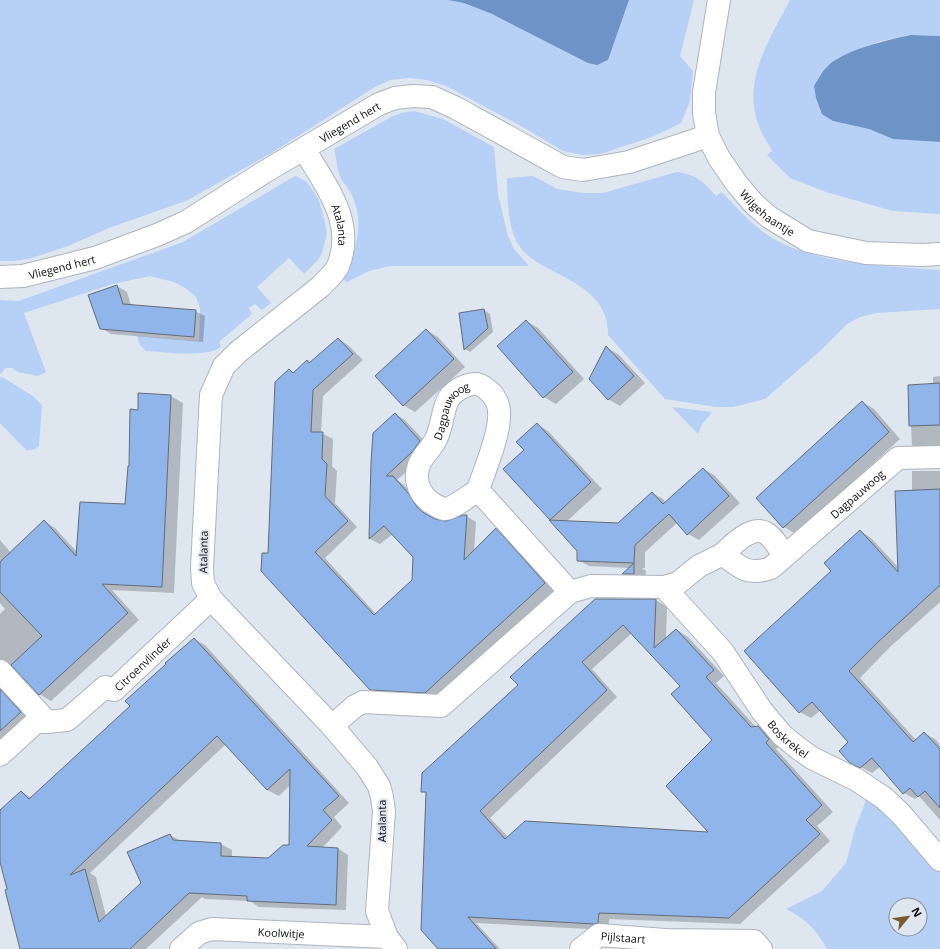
<svg xmlns="http://www.w3.org/2000/svg" width="940" height="949" viewBox="0 0 940 949" font-family="'Open Sans',sans-serif">
	<style>
		.green { fill: #b6d0f6; fill-rule: evenodd }
		.water { fill: #6e93c7 }
		.shadow { fill: #0003; fill-rule: evenodd }
		.building { fill: #8fb5eb; stroke: #666c75; fill-rule: evenodd }
		.lines { fill: none; stroke-linecap: round; stroke-linejoin: round }
		.street-casing { stroke: #adb4be; stroke-width: 24 }
		.street { stroke: #fff; stroke-width: 22 }
		.labels { text-anchor: middle; dominant-baseline: central; stroke-width: 4; stroke-linejoin: round; paint-order: stroke }
		.street-label { font-size: 11px; fill: #0e1114; stroke: #dee6f0 }
	</style>
	<rect width="100%" height="100%" fill="#dee6f0"/>
	<g class="green">
		<path d="M0,0h448l16,3 28,11 101,50 12,-2 3,-2 21,-60h65l-14,56 13,15 -3,30 -9,22 -16,8 -16,7 -49,16 -17,1 -20,-4 -42,-25 -75,-40 -19,-6 -18,-2 -19,2 -15,7 -102,65 -85,48 -79,28 -41,18 -36,12 -18,3h-14z"/>
		<path d="M790,0h150v36l-29,-1 -30,6 -42,16 -13,10 7,54 36,8 24,10 47,3v72l-47,-3 -67,-19 -36,-14 -23,-23 5,-4c-4,-8 -10,-16 -13,-25 -18,-45 11,-87 31,-126z"/>
		<path d="M414,111l29,8 51,28 4,47 10,42 6,13 15,17h-139l-21,5 -22,11 -4,-3c13,-27 22,-56 9,-84 -3,-7 -11,-14 -13,-21 -2,-8 -3,-17 -5,-25l57,-32 10,-4z"/>
		<path d="M677,172c20,3 26,9 39,24l6,-4c16,17 31,34 50,46 47,27 115,28 168,32v39l-64,4 -16,4 -13,7 -27,27 -55,48 -32,8h-17l-51,-8 -57,-64c1,-37 -30,-51 -59,-66 -12,-7 -23,-12 -31,-25 -10,-16 -11,-46 -11,-66l26,-2 24,13 26,4h20z"/>
		<path d="M295,176l11,5 12,17 4,13 5,22 -5,20 -4,7 -14,14 -15,-16 -32,29 14,16 -9,7 -7,-6 -6,4 3,6 -33,28 2,5c-15,11 -56,5 -75,4l-6,-6 -3,-9 62,5 1,-33 -4,-11 -9,-8 -13,-7 -24,-6 -37,8 -89,29 22,59 -8,4 -20,-4 -6,-4h-7l-3,5 -2,1v-74l19,1 164,-59z"/>
		<path d="M2,377l31,19 9,9 -3,41c-5,4 -8,5 -13,4l-26,-27v-45z"/>
		<path d="M672,407l40,5 -11,14 -3,8z"/>
		<path d="M866,800l22,9 52,57v83h-113c-10,-19 -22,-31 -41,-40l36,-18 24,-28 9,-34zM896,905h24v24h-24z"/>
	</g>
	<g class="water">
		<path d="M448,0h181l-21,60 -11,5 -9,-2 -96,-49 -28,-11z"/>
		<path d="M911,35l29,1v106l-47,-3 -24,-10 -36,-8 -11,-7 -6,-16 -2,-12c4,-6 7,-13 12,-18 15,-18 62,-28 85,-33z"/>
	</g>
	<g class="shadow">
		<path d="M117,286l10,6 4,13 64,6 10,5 -2,26 -92,-8 -10,-6z"/>
		<path d="M484,310l6,4 3,18 -23,20 -5,-3 -5,-35z"/>
		<path d="M526,321l12,7 46,51 -28,25 -12,-7 -46,-51z"/>
		<path d="M426,330l12,7 27,30 -50,45 -12,-7z"/>
		<path d="M338,339l10,6 15,15 -40,36 -2,37 12,6 -1,27 5,5 -2,32 22,24 -32,31 51,56 37,-33 1,-25 -21,-22 -13,10 -10,-5 2,-77 23,-48 10,6 25,27 -8,11 -25,22 6,4 15,16 9,14 7,6 12,2 20,-6 10,6 -2,29 25,-18 11,6 45,50 -120,109 -54,-3 -10,-6 -102,-135 20,-184 5,3 13,-12 3,2z"/>
		<path d="M606,348l12,6 27,29 -25,23 -12,-7z"/>
		<path d="M940,376v75h-17l-11,-6 -3,-59 24,-1v-8z"/>
		<path d="M139,394l32,2 12,7 -9,190 -62,-3 27,30 -88,81 -12,-7 -26,-29h-3l-7,3 -3,5v-59l5,-5 -5,-6v-63l11,13 33,-32 11,7 22,24 49,-47 12,-94z"/>
		<path d="M862,402l12,7 26,30 -104,95 -12,-7 -27,-29z"/>
		<path d="M537,424l11,7 54,58 -36,33 52,2 34,-31 11,6 3,4 37,-34 11,6 26,28 -41,37 -11,-6 -10,-12 -33,30v16h-3l4,3 -1,9h-10l-11,-6 6,-6 -41,-2 -11,-6v-9l-24,-30 -3,-2 -25,-69z"/>
		<path d="M912,471h28v131l-51,46 -29,30 56,62 8,-7 11,6 5,6v75l-21,-24 -4,3 -11,-6 -23,-27 -9,7 -21,-11 -2,-19 -28,-33 -10,8 -11,-6 32,-141 28,-40 11,7 28,30 13,-77z"/>
		<path d="M656,600l11,7 -1,33 11,-10 11,7 36,39 -8,7 40,44h2l11,7 11,12 -4,3 57,63 -16,14 13,15 -90,83 -131,-5v10l-2,1 -131,-7 24,26h-58l-15,-155 -5,-3 1,-18zM632,633l49,53 33,54 -4,93 -202,4 -18,-19 127,-121 -25,-28z"/>
		<path d="M194,639l11,6 144,158 -15,14 8,10 -20,21h15l11,7 -2,55 -87,-3 -9,-6 -45,-2 -3,-2 -56,52h-125l-21,-101v-36l22,-20 10,6 100,-92zM226,744l41,46 12,6 12,-12 -1,62 -22,13 -36,-1v-8l-11,-6 -40,-3 -11,-6 -28,49 -36,32 -10,-39 -6,-4z"/>
		<path d="M0,683l31,36 -31,37z"/>
	</g>
	<g class="building">
		<path d="M117,285l6,19 73,6 -2,27 -94,-8 -12,-34z"/>
		<path d="M484,309l4,19 -24,22 -5,-37z"/>
		<path d="M526,320l47,52 -30,26 -46,-52z"/>
		<path d="M426,329l28,30 -51,47 -28,-30z"/>
		<path d="M338,338l15,16 -40,36 -2,42h12l-1,27 5,5 -2,32 23,25 -33,31 59,63 38,-35 1,-23 -29,-31 -15,13 2,-77 2,-29 22,-20 25,28 -8,11 -26,24h7l15,17 9,14 7,6 11,6 11,2 17,-6h4l-3,45 32,-32 49,55 -120,110 -55,-3 -109,-119 1,-18h6l7,-171 14,-13 4,4 14,-13 2,3z"/>
		<path d="M606,346l28,30 -26,24 -19,-21z"/>
		<path d="M940,383v42l-31,1 -1,-41z"/>
		<path d="M138,393l33,2 -9,192 -60,-3 26,29 -89,82 -28,-30 31,-29 -42,-44v-30l44,-42 32,36 4,-54 45,2 3,-38h1l1,-57 8,1z"/>
		<path d="M862,401l27,31 -106,96 -27,-30z"/>
		<path d="M537,423l54,59 -41,38 -47,-51 21,-19 -8,-8z"/>
		<path d="M703,468l26,28 -42,39 -18,-21 -34,31 -1,18 -57,-2v-10l-28,-31 69,3 34,-31 11,12z"/>
		<path d="M940,489v96l-62,57 -29,29 64,71 11,-10 16,17v59l-15,-17 -7,6 -8,-9 -7,6 -31,-36 -12,10 -10,-5 -11,-12 9,-9 -36,-40 -13,11 -55,-62 87,-80 -7,-8 36,-33 38,42 -3,-81z"/>
		<path d="M634,563v11h-12z"/>
		<path d="M595,599h61l-2,49 22,-19 38,41 -8,7 45,50 7,-1 11,13 -3,4 56,62 -16,15 14,14 -91,84 -130,-5 -1,10 -3,1 -127,-7 28,32h-58l-17,-19 5,-138h-5l1,-19 96,-88 -8,-8zM623,625l57,61 -9,8 41,46 -46,46 42,46 -183,-11 -20,18 -25,-28 127,-121 -25,-28z"/>
		<path d="M194,638l145,158 -16,14 9,10 -25,26 31,2 -2,57 -89,-4v-5l-58,-3 -59,56h-110l-15,-59 2,-1 -7,-27v-52l21,-19 8,8 101,-93 -5,-5 41,-37 -1,-1zM217,736l50,54 23,-21 -1,76h-6l-15,13 -47,-2v-13l-48,-3 -3,-6 -43,18 14,31 -42,39 -14,-53 -15,6z"/>
		<path d="M0,689l21,23 -21,19z"/>
	</g>
	<g class="lines">
		<g class="street-casing">
			<g id="street">
				<path id="s1" d="M719,0l-15,92v21l4,23 11,22 18,26 16,19 16,14 39,24 58,12 56,2 18,-1"/>
				<path id="s2" d="M304,149c21,36 52,73 34,117 -4,8 -12,15 -18,21l-82,65 -14,14 -13,29 -9,173 1,15 8,16 121,127 35,41 12,19 3,11 2,14 -7,100 10,26 9,12"/>
				<path id="s3" d="M0,277l23,-1 72,-18 62,-23 29,-13 80,-51 113,-67 16,-6 18,-2 19,1 24,11 107,59 20,3 46,-8 79,-26"/>
				<path id="s4" d="M478,490c-8,5 -25,19 -34,19 -5,-1 -10,-5 -14,-7 -12,-10 -16,-23 -11,-37 3,-9 13,-17 17,-26 6,-12 6,-25 11,-37 4,-10 19,-19 30,-18 6,1 11,6 15,10 2,3 5,7 6,11 6,21 -13,63 -20,85l92,102"/>
				<path d="M723,554c9,-9 29,-29 43,-21 8,5 13,15 18,23"/>
				<path id="s5" d="M664,587l59,65 39,59 20,24 16,13 14,10 45,22 27,18 17,16 39,46"/>
				<path id="s6" d="M0,671l47,51 20,-2 38,-33 9,3 97,-91"/>
				<path id="s7" d="M332,726l23,-20 8,-4 78,4 129,-114 21,-6 73,1 14,-4 21,-17 24,-12c17,14 26,22 48,14l127,-110 42,-1"/>
				<path d="M0,755l36,-33h11"/>
				<path id="s8" d="M181,949l18,-16 13,-4 175,8"/>
				<path id="s9" d="M581,949l18,-14 66,5 89,1 7,8"/>
			</g>
		</g>
		<use href="#street" class="street"/>
	</g>
	<g class="labels">
		<g class="street-label">
			<text stroke="none"><textPath href="#s3" startOffset="387">Vliegend hert</textPath></text>
			<text stroke="none"><textPath href="#s1" startOffset="236">Wilgehaantje</textPath></text>
			<text stroke="none"><textPath href="#s2" startOffset="85">Atalanta</textPath></text>
			<text stroke="none"><textPath href="#s3" startOffset="63">Vliegend hert</textPath></text>
			<text stroke="none"><textPath href="#s4" startOffset="161">Dagpauwoog</textPath></text>
			<text stroke="none"><textPath href="#s7" startOffset="620">Dagpauwoog</textPath></text>
			<text transform="translate(203 552) rotate(-89)">Atalanta</text>
			<text stroke="none"><textPath href="#s6" startOffset="188">Citroenvlinder</textPath></text>
			<text stroke="none"><textPath href="#s5" startOffset="197">Boskrekel</textPath></text>
			<text transform="translate(381 821) rotate(-90)">Atalanta</text>
			<text stroke="none"><textPath href="#s8" startOffset="107">Koolwitje</textPath></text>
			<text stroke="none"><textPath href="#s9" startOffset="47">Pijlstaart</textPath></text>
		</g>
	</g>
	<g transform="translate(908 917) rotate(61)"><circle r="19" fill="#dee6f0" stroke="#8b9198"/>
	<path d="M0-3L7 15L0 10L-7 15Z" fill="#785c2f"/>
	<text y="-6" font-size="11" font-weight="bold" text-anchor="middle" fill="#0e1114">N</text>
	</g>
</svg>
